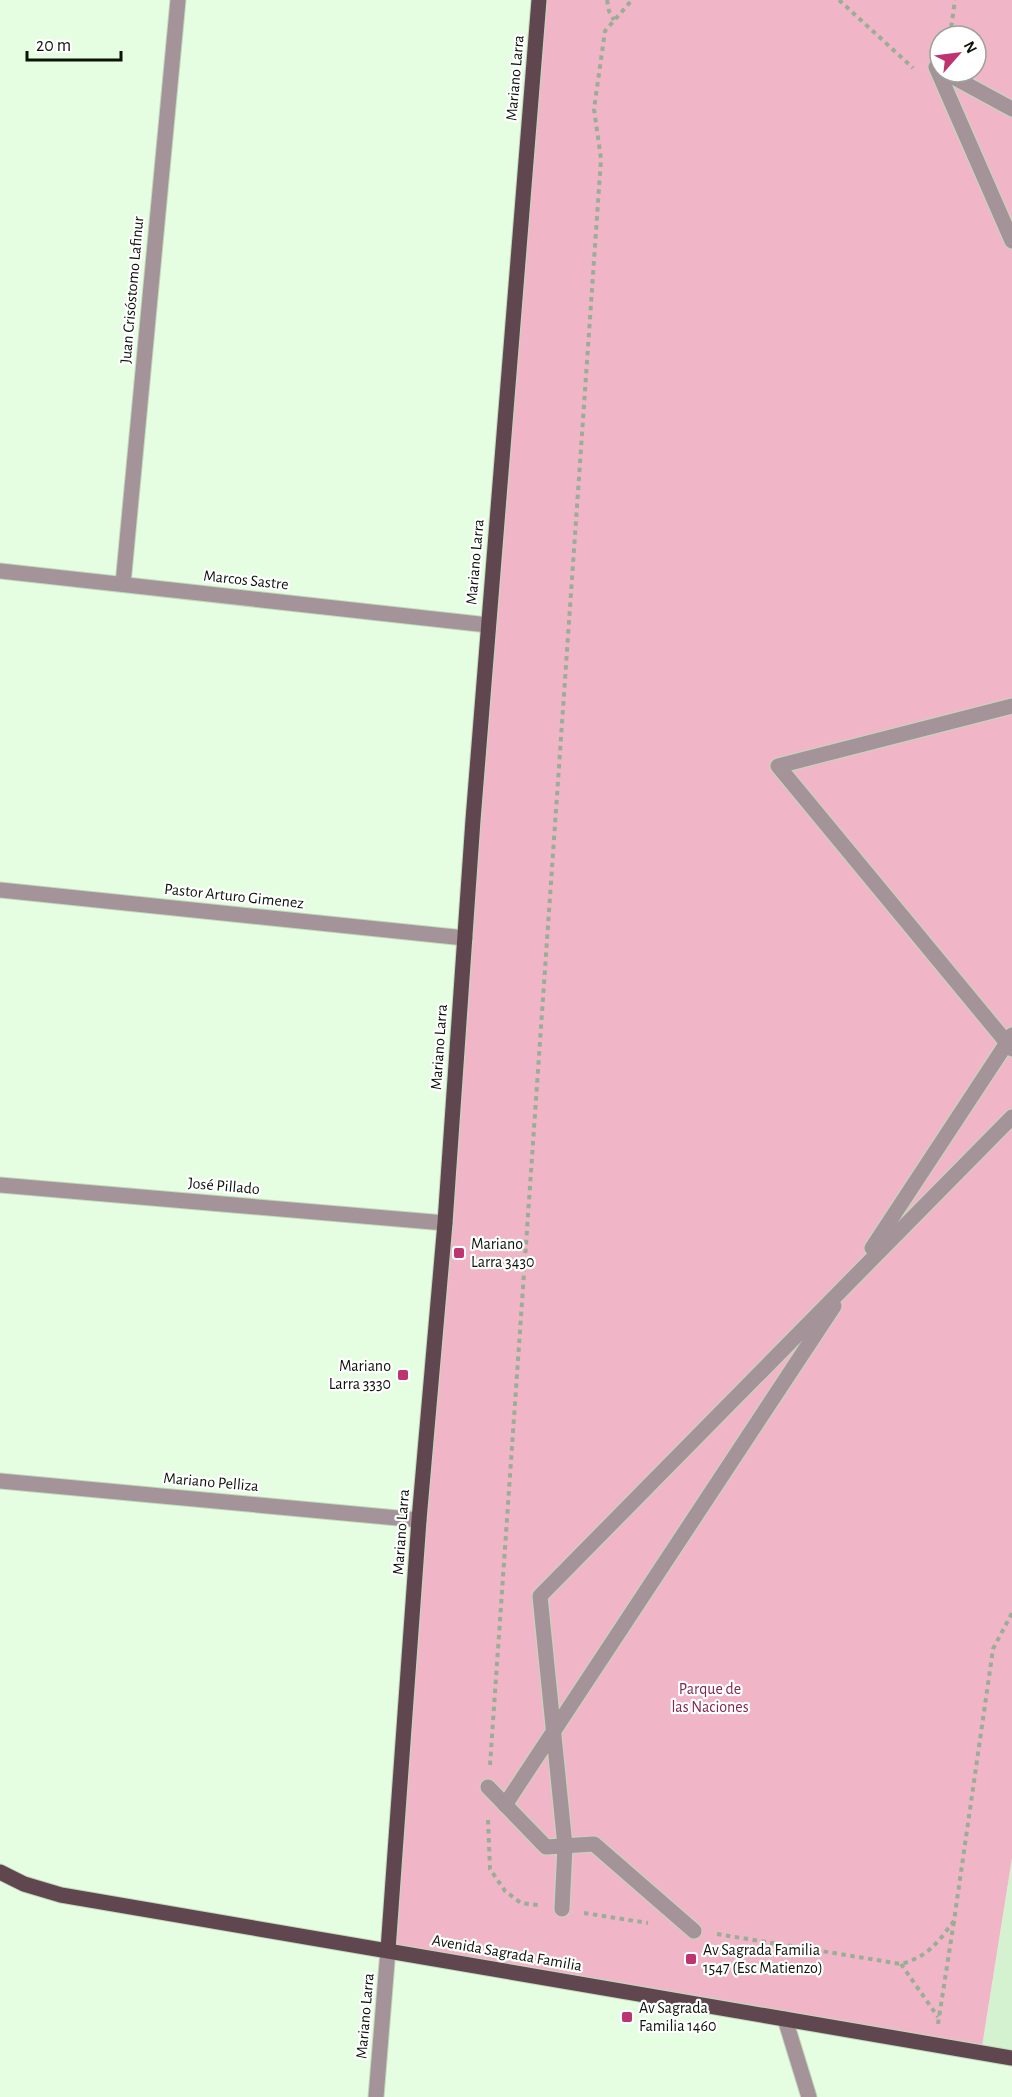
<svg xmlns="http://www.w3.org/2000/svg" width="1012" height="2097" viewBox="0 0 1012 2097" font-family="'Alegreya Sans',sans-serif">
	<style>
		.built { fill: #d5f2d0 }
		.green { fill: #f0b6c8; fill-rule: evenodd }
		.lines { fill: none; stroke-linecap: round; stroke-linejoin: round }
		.minor-casing { stroke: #c2d8be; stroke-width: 17 }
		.major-casing { stroke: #c2d8be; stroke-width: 17 }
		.path { stroke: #9aad96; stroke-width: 4; stroke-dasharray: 4.5 4.5; stroke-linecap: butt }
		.minor { stroke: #a49398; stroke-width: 15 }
		.major { stroke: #60464e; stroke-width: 15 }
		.poi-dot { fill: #bd3471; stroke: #fff; stroke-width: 2 }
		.labels { text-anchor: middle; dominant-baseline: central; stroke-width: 4.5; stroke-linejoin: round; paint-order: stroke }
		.street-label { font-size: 16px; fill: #0c140a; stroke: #fff }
		.poi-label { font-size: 16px; fill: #0c140a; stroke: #fff; text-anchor: start }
		.park-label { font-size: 16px; fill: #81294e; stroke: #fff }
	</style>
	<rect width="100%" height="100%" fill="#e5fde0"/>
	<path class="built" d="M1012,1858v200l-31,-5z"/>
	<path class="green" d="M539,0h473v1858l-31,195 -593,-103zM940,36h36v36h-36z"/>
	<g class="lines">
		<g class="minor-casing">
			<g id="minor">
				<path d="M940,70l-4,-3 76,174"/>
				<path d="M944,72l68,37"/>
				<path d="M0,571l488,54"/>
				<path d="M123,584l55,-584"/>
				<path d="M1012,706l-234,60 234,283"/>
				<path d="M0,890l465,48"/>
				<path d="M0,1185l445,38"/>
				<path d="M872,1248l140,-213"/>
				<path d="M0,1481l419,39"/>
				<path d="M488,1787l58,60 48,-3 100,87"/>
				<path d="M505,1805l329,-499"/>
				<path d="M562,1909l3,-63 -25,-250 472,-479"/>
				<path d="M785,2019l24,78"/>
				<path d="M376,2097l12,-147"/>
			</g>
		</g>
		<g class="major-casing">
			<g id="major">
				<path d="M0,1872l24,12 37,11 951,163"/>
				<path d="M388,1950l31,-430 26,-297 28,-403 66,-820"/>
			</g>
		</g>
		<g class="path">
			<path d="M607,0l2,11 5,9"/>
			<path d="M839,0l74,68"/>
			<path d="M950,36l5,-36"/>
			<path d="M490,1765l111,-1606 -7,-50 11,-78 27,-31"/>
			<path d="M488,1820l2,49 15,22 16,12 17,2"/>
			<path d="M584,1913l64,10"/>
			<path d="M717,1934l184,30c28,-8 36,-21 53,-43l39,-272 19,-36"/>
			<path d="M901,1964l37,53"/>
			<path d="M938,2024l16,-103"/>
		</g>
		<use href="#minor" class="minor"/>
		<use href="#major" class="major"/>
	</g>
	<g class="poi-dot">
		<rect x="453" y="1247" width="12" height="12" rx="3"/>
		<rect x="397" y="1369" width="12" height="12" rx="3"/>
		<rect x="685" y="1953" width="12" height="12" rx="3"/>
		<rect x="621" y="2011" width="12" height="12" rx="3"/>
	</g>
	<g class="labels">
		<g class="street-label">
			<text transform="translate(515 78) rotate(-85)">Mariano Larra</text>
			<text transform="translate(132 290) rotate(-85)">Juan Crisóstomo Lafinur</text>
			<text transform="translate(475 562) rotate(-85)">Mariano Larra</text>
			<text transform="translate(246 580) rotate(6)">Marcos Sastre</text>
			<text transform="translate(234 896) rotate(6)">Pastor Arturo Gimenez</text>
			<text transform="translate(439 1047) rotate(-86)">Mariano Larra</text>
			<text transform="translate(224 1186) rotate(5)">José Pillado</text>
			<text transform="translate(211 1482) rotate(5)">Mariano Pelliza</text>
			<text transform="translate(401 1532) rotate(-86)">Mariano Larra</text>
			<text transform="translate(507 1953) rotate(10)">Avenida Sagrada Familia</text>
			<text transform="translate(365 2016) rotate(-85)">Mariano Larra</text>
		</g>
		<g class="poi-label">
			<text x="471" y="1244">Mariano<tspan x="471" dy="18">Larra 3430</tspan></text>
			<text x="391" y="1366" text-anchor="end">Mariano<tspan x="391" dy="18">Larra 3330</tspan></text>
			<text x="703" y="1950">Av Sagrada Familia<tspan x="703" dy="18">1547 (Esc Matienzo)</tspan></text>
			<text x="639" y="2008">Av Sagrada<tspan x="639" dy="18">Familia 1460</tspan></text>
		</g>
		<g class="park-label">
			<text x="710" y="1689">Parque de<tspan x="710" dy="18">las Naciones</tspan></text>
		</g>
	</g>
	<g transform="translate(958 54) rotate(62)"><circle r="28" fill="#ffffff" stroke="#9ea19d" stroke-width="1.5"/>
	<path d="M0-4.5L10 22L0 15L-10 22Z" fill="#bd3471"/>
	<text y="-9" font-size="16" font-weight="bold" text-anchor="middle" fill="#0c140a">N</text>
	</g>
	<path d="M27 51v9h94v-9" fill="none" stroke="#0c140a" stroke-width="3"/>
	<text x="36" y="51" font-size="18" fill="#0c140a" stroke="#ffffff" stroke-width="4.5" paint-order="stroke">20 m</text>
</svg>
